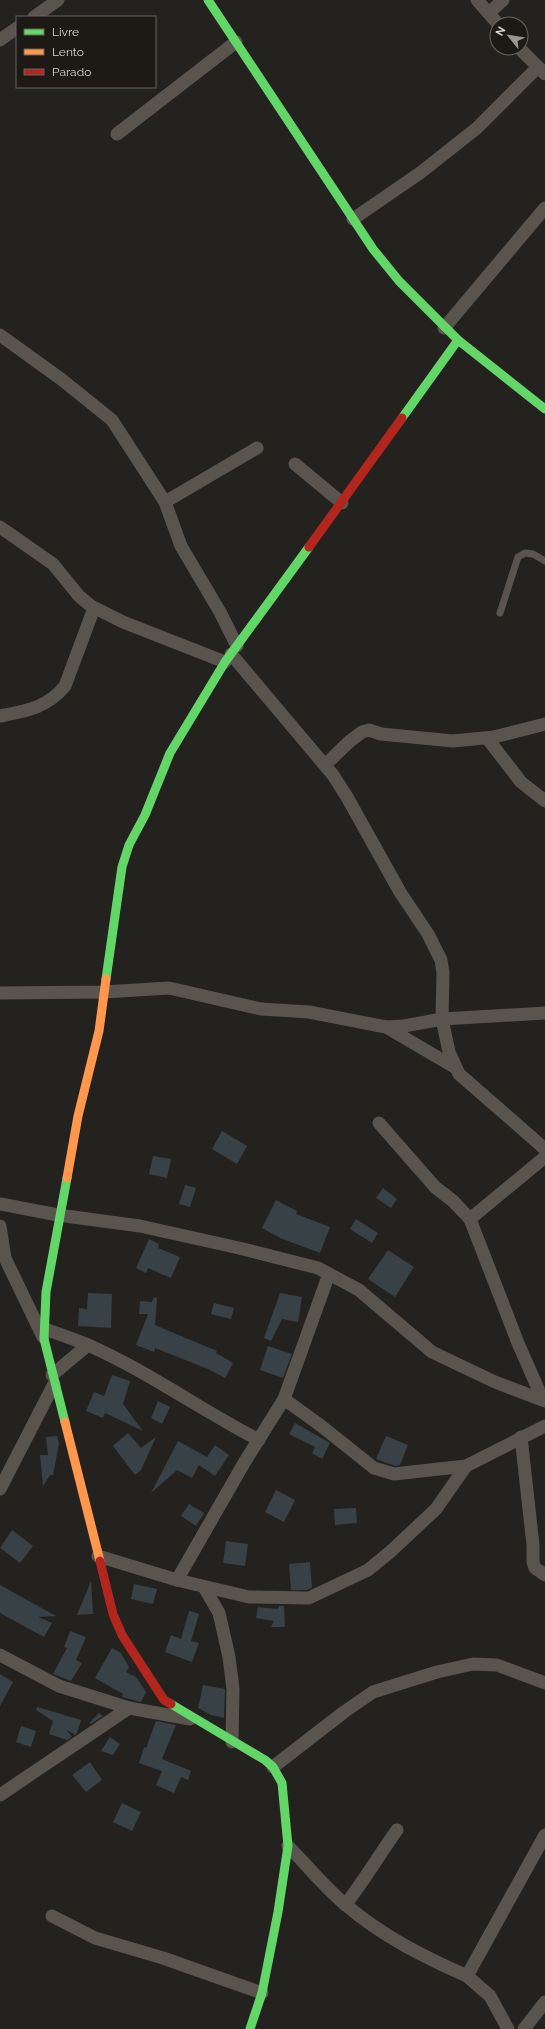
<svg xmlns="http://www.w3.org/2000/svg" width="545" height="2029" viewBox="0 0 545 2029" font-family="Raleway,sans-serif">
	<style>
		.building { fill: #374146 }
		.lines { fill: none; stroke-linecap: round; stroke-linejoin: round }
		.lane { stroke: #59544e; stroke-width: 7 }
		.street { stroke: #59544e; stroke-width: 13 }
		.fast { stroke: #63d668; stroke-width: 9 }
		.slow { stroke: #ff974d; stroke-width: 9 }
		.jam { stroke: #b3261e; stroke-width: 9 }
	</style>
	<rect width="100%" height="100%" fill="#24221f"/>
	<g class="building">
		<path d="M222,1131l25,15 -10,18 -25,-15z"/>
		<path d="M153,1156l18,3 -4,19 -18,-4z"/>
		<path d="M185,1185l11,3 -6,19 -11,-3z"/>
		<path d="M383,1188l14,11 -6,9 -15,-10z"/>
		<path d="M276,1200l21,11 -1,3 34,13 -10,26 -40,-15 -18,-10z"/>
		<path d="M356,1219l22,14 -6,10 -22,-14z"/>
		<path d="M149,1239l10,5 -1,4 22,9 -9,21 -23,-10 -2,5 -10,-5z"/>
		<path d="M388,1250l26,17 -19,30 -27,-18z"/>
		<path d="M88,1293l24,1 -1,34 -33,-2 1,-18 8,1z"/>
		<path d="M280,1293l22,4 -4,25 -16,-3 -11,22 -7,-3z"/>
		<path d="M154,1297l3,1 -2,27 62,26 -1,2 17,10 -8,15 -17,-9 -53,-21 -1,4 -18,-7 12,-31h-9l1,-13 12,1z"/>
		<path d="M214,1303l20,5 -3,11 -20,-5z"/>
		<path d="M268,1346l24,8 -9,24 -23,-8z"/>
		<path d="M112,1375l18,6 -7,23 20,27 -38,-18 -2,5 -17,-7 8,-19 10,4z"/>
		<path d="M158,1401l12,6 -8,17 -11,-6z"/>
		<path d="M295,1423l35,20 -8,16 -10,-6 3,-6 -26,-13z"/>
		<path d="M128,1433l13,15 15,-11 -15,33 -6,5 -22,-29z"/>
		<path d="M57,1436l2,7 -6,32h-3l-7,11 -3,-31h8l-2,-18z"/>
		<path d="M386,1436l22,9 -8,20 -5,1 -19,-7z"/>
		<path d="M178,1441l29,16 8,-12 14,10 -14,21 -16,-11 -7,13 -15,-8 -26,23z"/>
		<path d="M276,1490l19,10 -11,22 -19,-10z"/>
		<path d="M189,1504l15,9 -8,13 -15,-10z"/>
		<path d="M356,1508l1,15 -22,2 -1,-16z"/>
		<path d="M12,1530l21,16 -13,17 -20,-15z"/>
		<path d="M226,1541l22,3 -3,22 -22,-3z"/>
		<path d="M310,1562l2,26 -5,2h-16l-2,-26z"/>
		<path d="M91,1581l2,33 -16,1z"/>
		<path d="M134,1584l23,5 -4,15 -22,-5z"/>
		<path d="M0,1585l56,31 -18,1 14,6 -8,14 -44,-24z"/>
		<path d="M279,1606h5l1,21h-14l3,-6 -18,-3 2,-11 20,2z"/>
		<path d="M189,1611l10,3 -8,27 8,2 -7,19 -27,-10 6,-17 10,4z"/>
		<path d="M70,1631l16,6 -10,23 6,3 -11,18 -18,-7 14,-26 -3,-1z"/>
		<path d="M112,1648l9,5 8,14 -3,5 10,5 10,15 -5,10 -19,-5 1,-3 -28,-16z"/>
		<path d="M0,1674l13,8 -13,24z"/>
		<path d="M203,1685l22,4 -1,29 -13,-3 -13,-7z"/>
		<path d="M37,1707l44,13 -4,13 -2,2 -9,-6 6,8 -5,3 -18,-6 4,-13 -17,-11z"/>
		<path d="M99,1713l4,3 -12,8 -2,-1z"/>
		<path d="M156,1721l20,4 -14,34 29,12 -3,9 -7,-3 -7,16 -18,-8 6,-14 -23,-8 5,-16 2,1z"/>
		<path d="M21,1726l15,5 -5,16 -15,-5z"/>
		<path d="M110,1737l10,7 -7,11 -12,-4z"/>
		<path d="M90,1762l12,18 -16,12 -14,-17z"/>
		<path d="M122,1803l19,9 -9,19 -19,-9z"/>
	</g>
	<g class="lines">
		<path class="lane" d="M500,613l18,-56 7,-4 8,1 12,7"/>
		<g class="street">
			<path d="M477,0l21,24"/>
			<path d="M489,13l14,-13"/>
			<path d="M34,17l24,-17"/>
			<path d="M0,40l17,-12"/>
			<path d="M519,48l26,26"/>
			<path d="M117,134l119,-92"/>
			<path d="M353,219l67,-46 57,-45 61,-61"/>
			<path d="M444,328l101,-120"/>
			<path d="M0,335l61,44 51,41 53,82 16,44 39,66 17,34"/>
			<path d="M295,464l47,39"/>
			<path d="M165,502l92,-54"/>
			<path d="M0,527l53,37 26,32 12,10 32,16 102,40"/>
			<path d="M231,654l102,121 14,22 53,95 28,42 13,26 2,13 -1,46 7,33 10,22 86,75"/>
			<path d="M0,716c26,-5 47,-8 65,-30l29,-78"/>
			<path d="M487,738l34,44 24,19"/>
			<path d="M325,765l25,-24 12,-9 7,-2 12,4 72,7 41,-4 51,-13"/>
			<path d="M0,993l104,-1 65,-4 92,21 48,3 77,15 18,-1 38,-7 103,-6"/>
			<path d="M386,1027l70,41"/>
			<path d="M379,1123l56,64 18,14 17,18 48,124 25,57"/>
			<path d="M0,1204l58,11 82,11 99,22 79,20 41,22 73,62 63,30 50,19"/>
			<path d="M470,1219l75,-62"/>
			<path d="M0,1226l5,32 38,79"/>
			<path d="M45,1329c14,5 29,10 43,16 59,26 113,65 171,95"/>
			<path d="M52,1375l36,-30"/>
			<path d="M284,1399l36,26 54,43 20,6 72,-8 79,-40"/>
			<path d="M521,1437l12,108v17l2,6 10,7"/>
			<path d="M0,1489l54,-105"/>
			<path d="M98,1556l79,24 72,17 60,1 59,-28 22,-18 46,-43 30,-43"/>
			<path d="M177,1580l67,-117 40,-64 45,-125"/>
			<path d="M204,1587l15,26 10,44 4,32 -1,53"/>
			<path d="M0,1655l59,31 70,22 61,11"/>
			<path d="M273,1767l71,-55 29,-20 64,-20 36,-8 24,1 48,18"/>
			<path d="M0,1795l129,-87"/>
			<path d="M288,1846c19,19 37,42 58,59 36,31 78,52 121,71"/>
			<path d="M345,1905c19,-24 34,-50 52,-75"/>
			<path d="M52,1916l43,22 68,20 99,35"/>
			<path d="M508,2029l-18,-33 -23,-20 78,-141"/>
			<path d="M524,2029l21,-27"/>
		</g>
		<g class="fast">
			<path d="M208,0l165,249 26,32 59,59 87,69"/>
			<path d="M402,418l56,-78"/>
			<path d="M106,979l16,-112 7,-22 16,-30 25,-62 55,-91 84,-115"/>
			<path d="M65,1422l-21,-83 2,-47 21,-114"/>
			<path d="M171,1704l94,56 8,7 9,16 6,63 -10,66 -16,81 -12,36"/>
		</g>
		<g class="slow">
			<path d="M67,1178l11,-62 21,-85 7,-52"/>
			<path d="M65,1422l35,139"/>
		</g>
		<g class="jam">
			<path d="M309,547l93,-129"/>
			<path d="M100,1561l13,53 9,21 42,65 7,4"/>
		</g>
	</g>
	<rect x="16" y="16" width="140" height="72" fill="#1d1914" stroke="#676460"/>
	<rect x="24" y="29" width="20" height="6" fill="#63d668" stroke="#676460"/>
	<text x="52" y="36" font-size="12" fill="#d7d5d1">Livre</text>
	<rect x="24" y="49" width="20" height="6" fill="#ff974d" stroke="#676460"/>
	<text x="52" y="56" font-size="12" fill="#d7d5d1">Lento</text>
	<rect x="24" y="69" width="20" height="6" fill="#b3261e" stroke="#676460"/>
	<text x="52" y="76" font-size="12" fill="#d7d5d1">Parado</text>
	<g transform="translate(509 36) rotate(300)"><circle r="19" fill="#1d1914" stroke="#676460"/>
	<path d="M0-3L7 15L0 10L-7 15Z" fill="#989693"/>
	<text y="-6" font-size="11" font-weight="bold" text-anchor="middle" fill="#d7d5d1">N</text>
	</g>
</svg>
